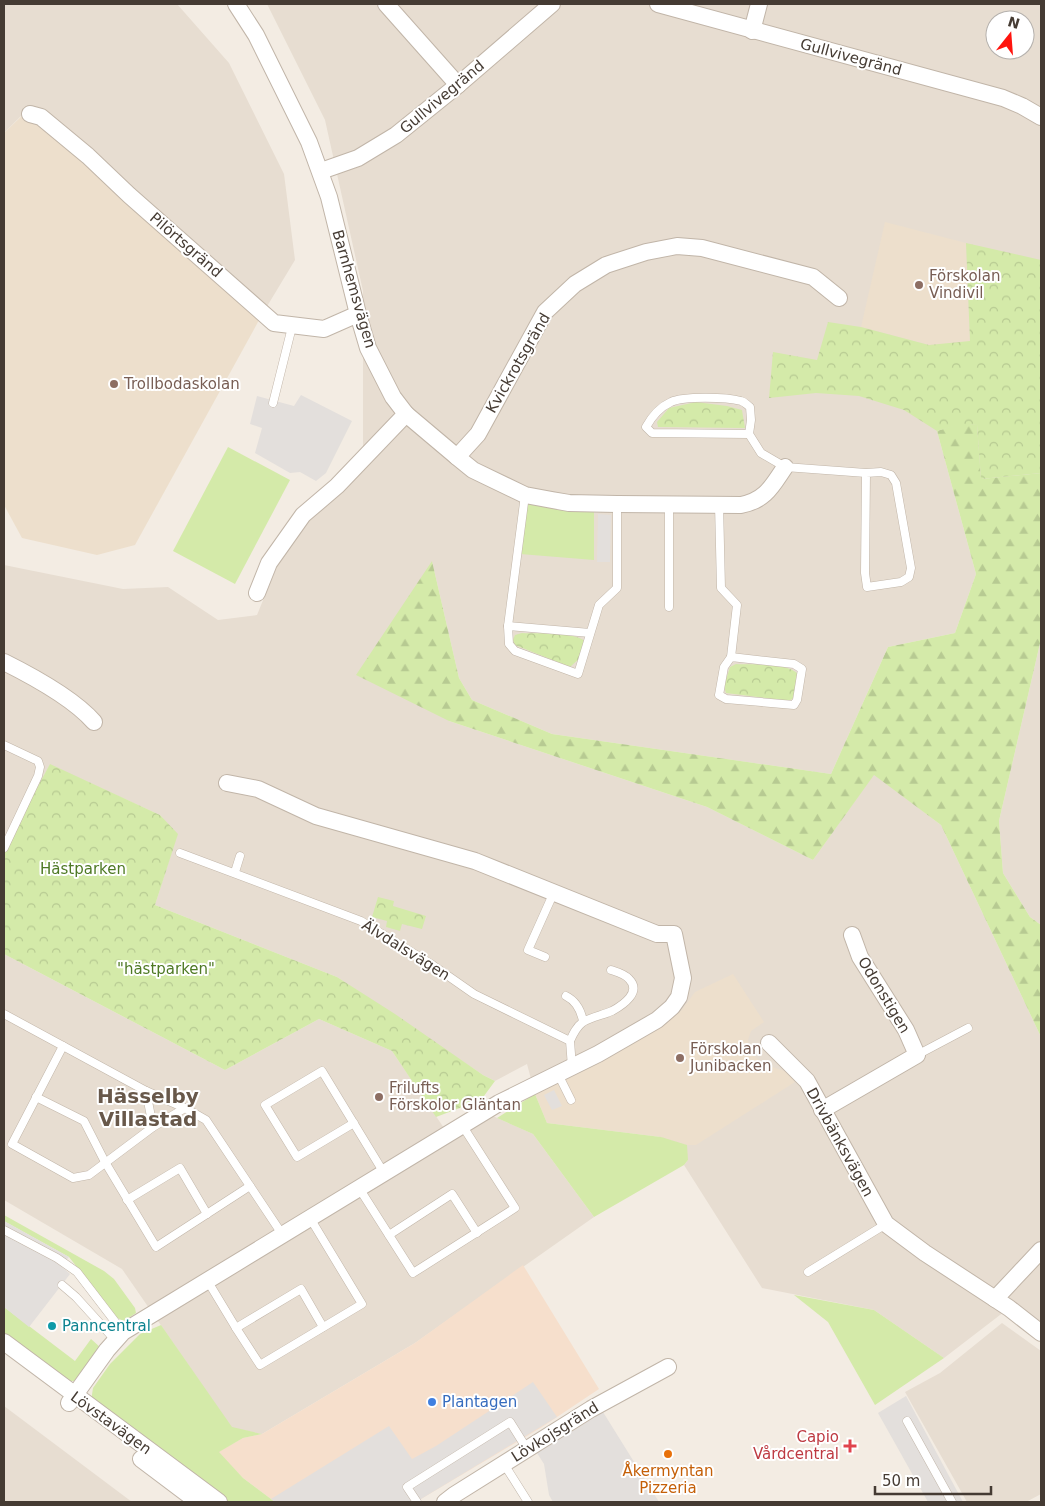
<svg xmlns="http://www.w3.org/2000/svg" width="1045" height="1506" viewBox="0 0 1045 1506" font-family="'DejaVu Sans',sans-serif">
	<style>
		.residential { fill: #e7ddd1; fill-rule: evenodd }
		.commercial { fill: #f6dfcc }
		.education { fill: #eddfcc }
		.green { fill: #d4eaa9 }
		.forest { fill: url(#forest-firs) }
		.park { fill: url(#park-crowns) }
		.parking { fill: #e3dfdc }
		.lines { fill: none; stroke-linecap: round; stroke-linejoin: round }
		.service-casing { stroke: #c1b5a8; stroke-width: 9 }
		.minor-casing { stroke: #c1b5a8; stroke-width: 18 }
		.service { stroke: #fff; stroke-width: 8 }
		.minor { stroke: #fff; stroke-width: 16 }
		.education-dot { fill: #8d6e63; stroke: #fff; stroke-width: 2 }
		.culture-dot { fill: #0f9aa8; stroke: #fff; stroke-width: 2 }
		.shop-dot { fill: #3f7fe0; stroke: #fff; stroke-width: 2 }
		.health-dot { fill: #e0444e; stroke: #fff; stroke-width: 2 }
		.food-dot { fill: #e8710a; stroke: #fff; stroke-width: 2 }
		.labels { text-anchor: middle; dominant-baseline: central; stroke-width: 4; stroke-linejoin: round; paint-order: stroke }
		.street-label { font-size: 15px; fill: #453b33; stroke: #fff }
		.education-label { font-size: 15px; fill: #785e54; stroke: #fff; text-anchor: start }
		.park-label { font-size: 15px; fill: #4e7924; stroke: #fff }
		.culture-label { font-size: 15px; fill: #0d838f; stroke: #fff; text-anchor: start }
		.shop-label { font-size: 15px; fill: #366cbe; stroke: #fff; text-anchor: start }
		.health-label { font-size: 15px; fill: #be3a42; stroke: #fff; text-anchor: end }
		.food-label { font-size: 15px; fill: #c56008; stroke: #fff }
		.district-label { font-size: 20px; font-weight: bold; fill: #68584a; stroke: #fff }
	</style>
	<defs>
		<pattern id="forest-firs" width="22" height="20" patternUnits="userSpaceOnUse" patternTransform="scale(1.25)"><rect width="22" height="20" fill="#d4eaa9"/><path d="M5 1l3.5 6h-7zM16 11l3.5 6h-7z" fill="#b7ca92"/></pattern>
		<pattern id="park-crowns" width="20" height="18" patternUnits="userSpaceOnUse" patternTransform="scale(1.25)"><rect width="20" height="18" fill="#d4eaa9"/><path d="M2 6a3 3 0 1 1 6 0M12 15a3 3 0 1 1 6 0" fill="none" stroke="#b7ca92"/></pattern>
	</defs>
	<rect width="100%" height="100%" fill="#f3ece3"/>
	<g class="residential">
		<path d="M4,4h173l52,59 55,111 11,86 -32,53 -238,-201 -21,21z"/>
		<path d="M267,4h774v469l-60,6 -44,-48 39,143 -21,59 -67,14 -57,127 -279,-40 -80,-34 -13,-22 -27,-117 17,160 258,86 106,53 61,-86 67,51 100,212v287l-28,-19 -69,53 -70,-48 -112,-22 -78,-123 4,-5 -27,-23 -126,-43 -8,-30 -32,17 -12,-6 -146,-98 -182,-72 22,-70 -17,-20 -110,-50 -46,84v-284l119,24 45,-2 50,33 39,-5 29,-71 77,-76v-177l-38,-171zM995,20h30v30h-30z"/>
		<path d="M1041,639v286l-11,-8 -27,-44 -4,-52z"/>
		<path d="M4,954l221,116 94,-51 73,32 56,83 36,-22 49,22 61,83 -179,126 -153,91 -30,-6 -110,-159 -118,-69z"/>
		<path d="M1002,1323l39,28v143l-15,8h-59l-62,-110 35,-19z"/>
		<path d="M4,1406l128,96h-128z"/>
	</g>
	<path class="commercial" d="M523,1265l76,124 -57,38 -126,75h-141l-32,-24 -25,-26 25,-14 19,-4 153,-91z"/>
	<g class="education">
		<path d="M26,112l237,201 -128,232 -38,10 -75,-17 -18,-33v-372z"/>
		<path d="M885,222l81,21 4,99 -41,3 -68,-18z"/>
		<path d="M733,974l31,48 -13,9 -3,9 2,12 13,12 22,7 10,11 -99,63h-9l-26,-8 -114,-14 -12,-29 124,-67 23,-17 13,-18z"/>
	</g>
	<g class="green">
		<path d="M228,447l62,33 -55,104 -62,-33z"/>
		<path d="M526,502l68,9v49l-74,-6z"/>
		<path d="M535,1094l12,29 114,14 26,8 1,15 -4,5 -90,52 -61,-83 -36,-16z"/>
		<path d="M4,1215l100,56 10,8 21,29 1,5 -12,8 -7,-3 -48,-61 -65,-36z"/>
		<path d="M794,1295l80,15 70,48 -69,47 -47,-83z"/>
		<path d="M4,1307l71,54 16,-22 10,9 -27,33h-9l-61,-48z"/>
		<path d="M161,1325l71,102 30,7 -19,4 -24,14 24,26 32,24h-49l-135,-101 2,-13 17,-24 30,-30z"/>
	</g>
	<path class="forest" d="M962,423l15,2 4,54 60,-6v166l-42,182 4,52 27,44 11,8v112l-100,-212 -67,-50 -61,85 -106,-53 -258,-86 -93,-46 76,-114 27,117 13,22 80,34 279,40 57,-127 67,-14 21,-59 -39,-143z"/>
	<g class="park">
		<path d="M966,243l75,17v213l-60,6 -4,-54 -15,-1 -25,7 -33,-21 -45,-14 -43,-3 -47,5 4,-46 44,8 11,-38 33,5 68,18 41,-4z"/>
		<path d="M696,402l31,4 15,4 3,18 -87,-1 -1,-5 12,-14z"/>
		<path d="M522,633c17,1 49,-2 63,8l-5,17 -10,9 -55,-22 -2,-5 2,-5z"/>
		<path d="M736,664c17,1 50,-2 62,10l-3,23 -6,4 -63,-8 -2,-7 6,-19z"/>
		<path d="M50,764l110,51 18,19 -23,71 182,72 58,37 88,61 12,6 -14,19 -45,17 -44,-66 -73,-32 -94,51 -221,-116v-105z"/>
		<path d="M378,897l16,4 -1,5 33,10 -4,13 -20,-5 -2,7 -14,-4 1,-6 -15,-4z"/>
	</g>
	<g class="parking">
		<path d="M301,395l51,26 -26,52 -10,8 -16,-9 -10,1 -35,-20 7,-25 -12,-4 7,-28 37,10z"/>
		<path d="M598,514l13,1 -1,47h-13z"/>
		<path d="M554,1090l8,16 -10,4 -8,-15z"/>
		<path d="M4,1221l65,36 -8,9 9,8 -41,53 -25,-20z"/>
		<path d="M533,1382l24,35 -141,85h-141l-4,-3 118,-73 23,33 24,-13z"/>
		<path d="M906,1396l57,106h-35l-50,-89z"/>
		<path d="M603,1412l56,90h-106l-4,-7 -5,-31 -7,-11z"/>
	</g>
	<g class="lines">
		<g class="service-casing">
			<g id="service">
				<path d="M273,403l19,-76"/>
				<path d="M749,434l2,-14 -1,-13c-3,-2 -5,-5 -9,-6 -14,-4 -58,-5 -70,1 -11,5 -19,14 -25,25l6,6 97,1 12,19 24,14 81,6 -1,100 2,14 34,-5 8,-5 2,-9 -15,-85 -5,-8 -10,-3 -15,1"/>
				<path d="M525,495l-17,131 1,18 6,7 63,23 21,-69 18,-17v-84"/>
				<path d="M719,504l2,84 16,17 -6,52"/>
				<path d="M669,607v-103"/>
				<path d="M508,626l82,7"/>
				<path d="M731,657l63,7 8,5 -5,31 -3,5 -68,-6 -7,-4 5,-28z"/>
				<path d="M4,745l34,16 2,6 -2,9 -34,72"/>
				<path d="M180,853l181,68 70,43 43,30 96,47 2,26"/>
				<path d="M235,872l5,-16"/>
				<path d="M545,957l-17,-7 26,-58"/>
				<path d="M566,996c10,5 15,15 17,25"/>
				<path d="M4,1014l142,77 7,36 32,-19 21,12 76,114"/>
				<path d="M570,1041c3,-7 6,-14 13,-19 8,-5 20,-7 29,-11 11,-6 30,-19 17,-32 -4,-5 -12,-7 -18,-9"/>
				<path d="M63,1046l-51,98 61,34 16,-3 64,-48"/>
				<path d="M917,1055l51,-27"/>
				<path d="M558,1074l13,26"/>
				<path d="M146,1091l39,17"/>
				<path d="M36,1097l48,24 21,41 51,85 94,-61"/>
				<path d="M354,1123l-57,34 -32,-52 57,-34 62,102"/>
				<path d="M359,1188l54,85 102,-65 -53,-83"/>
				<path d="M127,1200l53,-32 27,46"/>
				<path d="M4,1230l53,28 20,14 46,60"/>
				<path d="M389,1235l63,-41 25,39"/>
				<path d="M808,1272l78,-48"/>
				<path d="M207,1280l29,48 65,-39 22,38"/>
				<path d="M62,1285l14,12 40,44"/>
				<path d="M236,1328l24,37 102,-61 -52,-86"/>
				<path d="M907,1421l45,81"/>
				<path d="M504,1464l24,38"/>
				<path d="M417,1502l-10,-15 103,-65 17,27"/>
			</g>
		</g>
		<g class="minor-casing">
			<g id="minor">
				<path d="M236,4l20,31 53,107 20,55 29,117 10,34 25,49 13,17 -69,72 -34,29 -34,48 -12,30"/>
				<path d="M386,4l72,81"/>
				<path d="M658,4l345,94 19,8 19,11"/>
				<path d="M752,31l7,-27"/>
				<path d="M30,114l11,3 47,39 41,39 145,128 50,6 34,-15"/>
				<path d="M321,171l37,-13 38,-23 62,-50 94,-81"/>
				<path d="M406,414l51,43 21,-23 67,-122 30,-28 31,-19 40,-13 31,-6 25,2 111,29 26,21"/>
				<path d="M457,457l16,13 52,25 27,5 17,3 48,1 124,1c25,-5 31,-19 44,-38"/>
				<path d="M4,662c28,14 70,37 90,60"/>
				<path d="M769,1043l38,38 79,143 39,29 84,55 32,25"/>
				<path d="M822,1110l95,-55 -11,-25 -46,-73 -8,-22"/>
				<path d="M995,1299l46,-49"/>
				<path d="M4,1342l215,160"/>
				<path d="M69,1403l38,-53 16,-18 376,-229 99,-49 59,-34 15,-13 7,-10 4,-19 -9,-44h-17l-182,-73 -159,-45 -58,-27 -31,-6"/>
				<path d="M141,1459l57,43"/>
				<path d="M445,1502l9,-7 137,-86 77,-42"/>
			</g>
		</g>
		<use href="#service" class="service"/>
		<use href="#minor" class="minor"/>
	</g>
	<g class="education-dot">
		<circle cx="919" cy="285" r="5"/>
		<circle cx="114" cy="384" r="5"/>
		<circle cx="680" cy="1058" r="5"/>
		<circle cx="379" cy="1097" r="5"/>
	</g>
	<circle class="culture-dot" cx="52" cy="1326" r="5"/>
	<circle class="shop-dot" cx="432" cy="1402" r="5"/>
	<path class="health-dot" d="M847.5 1438.5h5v5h5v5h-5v5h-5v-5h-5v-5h5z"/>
	<circle class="food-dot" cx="668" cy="1454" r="5"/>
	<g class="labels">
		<g class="street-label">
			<text transform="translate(851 57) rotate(15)">Gullvivegränd</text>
			<text transform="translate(442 97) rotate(-40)">Gullvivegränd</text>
			<text transform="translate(186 245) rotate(41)">Pilörtsgränd</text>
			<text transform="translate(354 289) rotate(74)">Barnhemsvägen</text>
			<text transform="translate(518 363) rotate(-60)">Kvickrotsgränd</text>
			<text transform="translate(406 950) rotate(32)">Älvdalsvägen</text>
			<text transform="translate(884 995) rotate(59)">Odonstigen</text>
			<text transform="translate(840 1142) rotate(61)">Drivbänksvägen</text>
			<text transform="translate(111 1423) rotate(36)">Lövstavägen</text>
			<text transform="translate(555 1432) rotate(-32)">Lövkojsgränd</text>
		</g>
		<g class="education-label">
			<text x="929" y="276">Förskolan<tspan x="929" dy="17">Vindivil</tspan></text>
			<text x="124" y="384">Trollbodaskolan</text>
			<text x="690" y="1049">Förskolan<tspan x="690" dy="17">Junibacken</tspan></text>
			<text x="389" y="1088">Frilufts<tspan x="389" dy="17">Förskolor Gläntan</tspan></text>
		</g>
		<g class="park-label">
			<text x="83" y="869">Hästparken</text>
			<text x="166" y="969">"hästparken"</text>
		</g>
		<g class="culture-label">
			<text x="62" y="1326">Panncentral</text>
		</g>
		<g class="shop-label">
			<text x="442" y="1402">Plantagen</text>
		</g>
		<g class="health-label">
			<text x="839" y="1437">Capio<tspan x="839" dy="17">Vårdcentral</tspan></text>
		</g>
		<g class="food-label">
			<text x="668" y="1471">Åkermyntan<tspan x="668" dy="17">Pizzeria</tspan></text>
		</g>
		<g class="district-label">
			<text x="148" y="1096">Hässelby<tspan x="148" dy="23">Villastad</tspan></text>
		</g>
	</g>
	<rect width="1045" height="1506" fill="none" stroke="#453b33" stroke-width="10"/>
	<g transform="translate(1010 35) rotate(17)"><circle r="24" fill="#ffffff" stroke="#b5b1ad"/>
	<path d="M0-4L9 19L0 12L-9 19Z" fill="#ff140e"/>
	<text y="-8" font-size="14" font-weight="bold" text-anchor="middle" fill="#453b33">N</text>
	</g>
	<path d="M875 1486v8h116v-8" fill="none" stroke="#453b33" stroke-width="2.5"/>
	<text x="882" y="1486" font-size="15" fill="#453b33" stroke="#ffffff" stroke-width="4" paint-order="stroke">50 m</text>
</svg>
